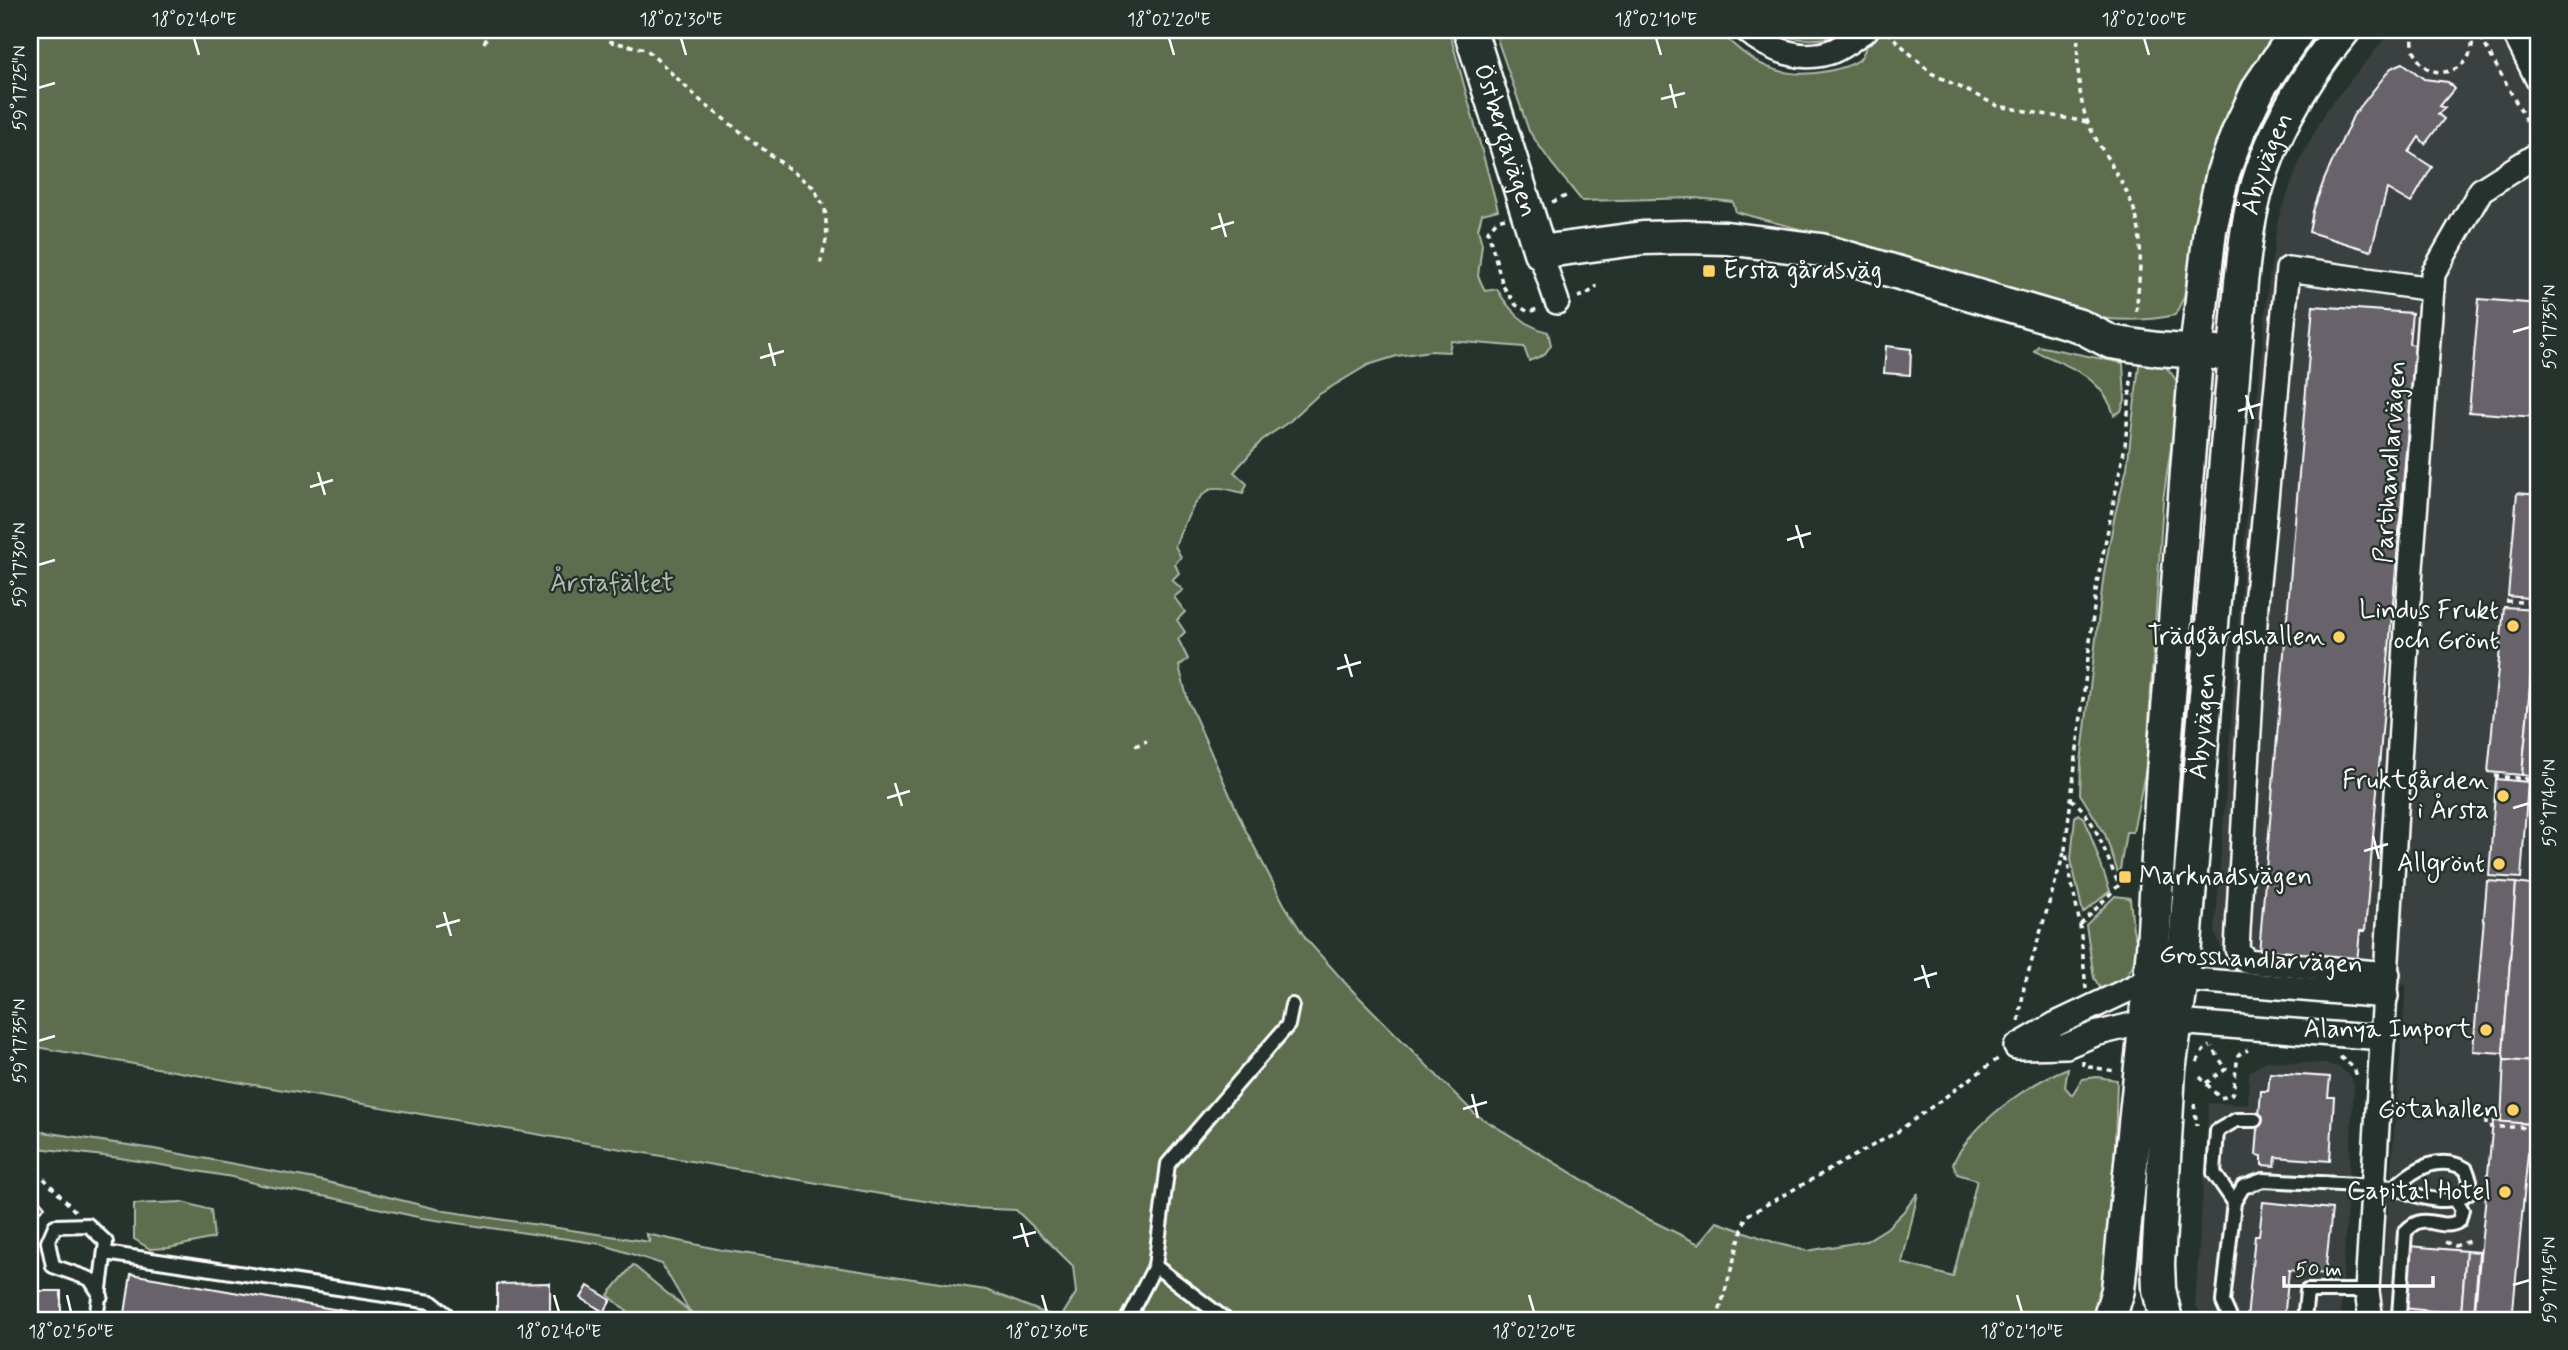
<svg xmlns="http://www.w3.org/2000/svg" width="2568" height="1350" viewBox="0 0 2568 1350" font-family="Mynerve,sans-serif">
	<style>
		.built { fill: #3a4140 }
		.green { fill: #5f6d4f; stroke: #afb6a7; stroke-width: 2 }
		.building { fill: #67626b; stroke: #fff; stroke-width: 2 }
		.lines { fill: none; stroke-linecap: round; stroke-linejoin: round }
		.lane-casing { stroke: #fff; stroke-width: 18 }
		.street-casing { stroke: #fff; stroke-width: 28 }
		.secondary-casing { stroke: #fff; stroke-width: 37 }
		.path { stroke: #fff; stroke-width: 3.5; stroke-dasharray: 5 5; stroke-linecap: butt }
		.lane { stroke: #26332d; stroke-width: 12 }
		.street { stroke: #26332d; stroke-width: 23 }
		.secondary { stroke: #26332d; stroke-width: 32 }
		.ticks { fill: none; stroke: #fff; stroke-width: 2.5 }
		.poi-dot { fill: #ffd166; stroke: #26332d; stroke-width: 2.5 }
		.labels { text-anchor: middle; dominant-baseline: central; stroke-width: 5; stroke-linejoin: round; paint-order: stroke }
		.street-label { font-size: 26px; fill: #fff; stroke: #26332d }
		.poi-label { font-size: 26px; fill: #fff; stroke: #26332d; text-anchor: end }
		.park-label { font-size: 26px; fill: #b7bdb0; stroke: #26332d }
		.neatline { fill: none; stroke: #fff; stroke-width: 2.5 }
		.ticks-label { font-size: 18px; text-anchor: middle; fill: #fff }
	</style>
	<rect width="100%" height="100%" fill="#26332d"/>
	<filter id="ink" filterUnits="userSpaceOnUse"><feTurbulence type="fractalNoise" baseFrequency=".0143" numOctaves="2"/><feDisplacementMap in="SourceGraphic" scale="14" xChannelSelector="R" yChannelSelector="G"/><feConvolveMatrix kernelMatrix="1 2 1 2 8 2 1 2 1" color-interpolation-filters="sRGB"/></filter>
	<g filter="url(#ink)">
		<g class="built">
			<path d="M2392,30h146v1290h-153l-4,-26 25,-309 -169,-13 -14,-18 -8,-22 33,-434 20,-212 10,-67 24,-63 25,-47z"/>
			<path d="M2266,1061l58,3 15,3 10,8 5,10 -13,224 3,11h-137l-12,-15 14,-202 39,2 1,-33z"/>
		</g>
		<g class="green">
			<path d="M30,30h1419l49,180 -16,4 -4,15 4,15 -4,32 7,15 12,-2c12,21 27,37 51,43l3,13 -7,10 -15,6 -5,-14 -73,-6 -2,11 -19,-1 -33,5 -29,9 -50,30 -28,26 -28,19 -28,32 13,12 -4,9c-8,-2 -20,-6 -28,-5 -20,4 -33,41 -40,58l6,11 -6,7 4,9 -7,7 11,10 -9,7 11,15 -8,8 8,12 -7,7 10,20 -9,7 9,35 57,128 39,75 22,35 42,47 127,128 167,102 57,28 18,-22 62,22 28,7 59,-10 21,-13 16,-16 15,-19 -16,70 51,14 24,-97 -20,-6 -4,-11c20,-40 74,-79 115,-95l-3,19 7,8 10,-16 15,-2 20,3 -2,67 -13,155 -9,18h-1456l-29,-25 25,-30 64,53 -9,-9 -26,-45 -61,-20 -179,-26 -94,-21 -67,-12 -29,-8 -112,-19 -90,-11v-17l124,19 161,30 130,32 205,31 -4,-8 76,16 264,40 74,29 16,-26 -3,-27 -57,-56 -47,-2 -83,-13 -856,-149z"/>
			<path d="M1494,30h224c33,34 62,51 110,41 10,-2 23,-5 31,-11 4,-4 5,-10 8,-14 8,-11 20,-16 32,-16l3,2 4,-2h372l-37,53 -20,50 -25,83 -12,81 -9,18c-93,21 -182,-30 -268,-57 -57,-17 -114,-30 -171,-46l-3,-10 -38,-4 -113,3 -30,-37 -23,-33z"/>
			<path d="M1766,30h85c-29,14 -56,11 -85,0z"/>
			<path d="M2038,346l85,17 2,37 -4,11 -7,4c-12,-39 -47,-50 -80,-64z"/>
			<path d="M2140,357c23,4 29,10 40,30l-17,113 -17,268 -13,64h-7l-7,44 -14,-42 -25,-40 1,-32 23,-189 11,-59 12,-46z"/>
			<path d="M2078,814l7,5 25,72 -27,22 -12,-54 4,-42z"/>
			<path d="M2115,896l15,2 3,31 5,18 -6,20 -9,14 -22,8 -7,-11 -8,-53z"/>
			<path d="M182,1202l29,8 3,28 -45,10 -19,1 -16,-10v-35z"/>
		</g>
		<g class="building">
			<path d="M2403,63l21,16 24,3 6,7 -14,17 5,2 -7,6 6,5 -19,25 -6,-7 -10,15 23,15 -21,36 -24,-14 -16,62 -62,-19 4,-21 11,-31 29,-64 38,-48z"/>
			<path d="M2479,299l59,5v76l-3,37 -66,-5z"/>
			<path d="M2313,306l99,7 -3,31 6,1 -50,586h-5l-3,31 -98,-9z"/>
			<path d="M1886,346l25,3 -1,26 -26,-2z"/>
			<path d="M2517,493l21,2v104l-30,-3z"/>
			<path d="M2504,607l33,2 -15,166 -34,-3z"/>
			<path d="M2537,609h1v168l-16,-2z"/>
			<path d="M2496,779l32,3 -7,96 -32,-2z"/>
			<path d="M2487,881l29,2 -13,170 -30,-2z"/>
			<path d="M2516,883l22,3v143l-3,33 -31,-2 -1,-7z"/>
			<path d="M2504,1060l31,2 -4,62 -30,-2z"/>
			<path d="M2270,1073l60,4 -2,20h6l-4,64 -54,-4 -1,9 -13,-1v-9l-6,-1 5,-64h7z"/>
			<path d="M2493,1121l38,3 -1,8 -18,188h-38z"/>
			<path d="M30,1189l15,18 -14,12 -1,-2z"/>
			<path d="M2263,1202l69,7 -7,65 -36,-4 -5,50h-37l8,-85h4z"/>
			<path d="M2409,1246l57,5 -5,63 -58,-6z"/>
			<path d="M2466,1251l13,1 -5,63 -13,-1z"/>
			<path d="M131,1274l108,19 160,27h-237l-37,-6z"/>
			<path d="M550,1283v37h-53v-36z"/>
			<path d="M588,1286l23,14 -7,12 -23,-14z"/>
			<rect x="30" y="1291" width="31" height="29"/>
		</g>
		<g class="lines">
			<g class="lane-casing">
				<g id="lane">
					<path d="M2234,1202l-20,-29 3,-42 19,-11h19"/>
					<path d="M105,1253l326,49 15,12 1,6"/>
					<path d="M96,1320l10,-78 -18,-17 -33,1 -7,16 5,24 37,13 11,17"/>
					<path d="M1127,1320l28,-54"/>
					<path d="M1226,1320l-71,-54 13,-102 120,-139 4,-20"/>
					<path d="M2231,1320l-8,-18 11,-100 9,-15 20,-7 132,7c20,9 53,21 73,6l2,-13 -4,-11c-27,-15 -51,-1 -71,18"/>
					<path d="M2304,1320l3,-29h60"/>
					<path d="M2401,1320l-2,-5 6,-83c21,-23 34,1 54,-11l3,-11 -7,-11"/>
				</g>
			</g>
			<g class="street-casing">
				<g id="street">
					<path d="M1746,30c23,20 56,33 87,21 12,-5 23,-15 33,-21"/>
					<path d="M2513,30l25,50"/>
					<path d="M1540,252l17,50"/>
					<path d="M2388,974l-142,-13 -9,-12 19,-345 32,-335 144,20"/>
					<path d="M2016,1047l38,-22 95,-45 33,-1 204,17"/>
					<path d="M2019,1047l47,-1 29,-12 49,-12h32l207,16"/>
					<path d="M2371,1320l-4,-29 42,-696 24,-321 48,-84 57,-36"/>
				</g>
			</g>
			<g class="secondary-casing">
				<g id="secondary">
					<path id="s1" d="M1470,30l70,222 103,-14 42,-1 41,1 95,12 259,76 31,16 46,7 59,4"/>
					<path d="M2109,1320l9,-30 35,-341 9,-164 36,-451 12,-104 13,-57 16,-43 21,-44 38,-56"/>
					<path id="s2" d="M2166,1320l-7,-31 -1,-25 11,-194 13,-91 59,-697c3,-24 5,-47 10,-70 13,-66 50,-131 93,-182"/>
				</g>
			</g>
			<g class="path">
				<path d="M611,30v12l35,7 57,54 110,84 12,21 2,28 -7,29"/>
				<path d="M2078,30c-1,26 -1,70 11,95 14,31 40,61 48,95 7,31 1,65 -1,96"/>
				<path d="M2415,30c-3,8 -3,14 0,22 13,38 69,17 55,-22"/>
				<path d="M2474,30l6,6 54,99"/>
				<path d="M1887,32l44,41 67,33 89,16"/>
				<path d="M484,43l6,-13"/>
				<path d="M1552,202l14,-6"/>
				<path d="M1505,218l-8,2 -9,11 15,55 13,19 13,7 8,-3"/>
				<path d="M1578,297l9,-3 10,-8"/>
				<path d="M2506,601l32,2"/>
				<path d="M1135,746l12,-5"/>
				<path d="M2494,776l44,4"/>
				<path d="M2071,799c25,18 35,58 48,86l-39,40"/>
				<path d="M2086,989l-6,-64 -15,-76 32,-266 28,-137 7,-76"/>
				<path d="M2019,1021l5,-34 40,-134"/>
				<path d="M2340,1057l14,11 4,11"/>
				<path d="M2083,1061v5l32,5"/>
				<path d="M2197,1062l6,-11 7,-5"/>
				<path d="M2200,1077l20,21 10,-2 3,-4 5,-37 10,-5"/>
				<path d="M2206,1083l20,-14 -14,-22"/>
				<path d="M2194,1104l3,22"/>
				<path d="M2486,1120v7h35l17,8"/>
				<path d="M30,1164l45,47"/>
				<path d="M2445,1242l10,4 18,-6"/>
				<path d="M550,1317l25,3"/>
				<path d="M1717,1320l29,-104 151,-84 102,-74"/>
			</g>
			<use href="#lane" class="lane"/>
			<use href="#street" class="street"/>
			<use href="#secondary" class="secondary"/>
		</g>
	</g>
	<path class="ticks" d="M194,38l5,17M681,38l5,17M1169,38l5,17M1656,38l5,17M2144,38l5,17M1670,84l6,24M38,88l17,-5M1661,99l24,-6M1219,213l7,24M1211,229l23,-7M2513,332l17,-5M769,343l6,23M760,358l24,-7M2246,395l7,24M2238,411l23,-7M318,472l7,23M310,487l23,-7M1796,525l7,23M1787,540l24,-7M38,565l17,-5M1345,654l7,23M1337,669l24,-7M895,783l7,23M887,798l23,-7M2513,808l17,-5M2373,836l6,23M2364,851l24,-7M444,912l7,24M436,927l24,-7M1922,965l7,23M1914,980l23,-7M38,1041l17,-5M1472,1094l6,24M1463,1109l24,-7M1021,1223l7,24M1013,1238l23,-6M2513,1285l17,-5M67,1295l4,17M554,1295l5,17M1042,1295l5,17M1529,1295l5,17M2017,1295l5,17"/>
	<g class="poi-dot">
		<rect x="1702" y="264" width="14" height="14" rx="3.5"/>
		<circle cx="2513" cy="626" r="7"/>
		<circle cx="2339" cy="637" r="7"/>
		<circle cx="2503" cy="796" r="7"/>
		<circle cx="2499" cy="864" r="7"/>
		<rect x="2118" y="870" width="14" height="14" rx="3.5"/>
		<circle cx="2486" cy="1030" r="7"/>
		<circle cx="2513" cy="1110" r="7"/>
		<circle cx="2505" cy="1192" r="7"/>
	</g>
	<g class="labels">
		<g class="street-label">
			<text stroke="none"><textPath href="#s1" startOffset="116">Östbergavägen</textPath></text>
			<text stroke="none"><textPath href="#s2" startOffset="1164">Åbyvägen</textPath></text>
			<text transform="translate(2391 462) rotate(-86)">Partihandlarvägen</text>
			<text stroke="none"><textPath href="#s2" startOffset="597">Åbyvägen</textPath></text>
			<text transform="translate(2261 960) rotate(3)">Grosshandlarvägen</text>
		</g>
		<g class="poi-label">
			<text x="1723" y="271" text-anchor="start">Ersta gårdsväg</text>
			<text x="2499" y="611">Lindus Frukt<tspan x="2499" dy="30">och Grönt</tspan></text>
			<text x="2325" y="637">Trädgårdshallen</text>
			<text x="2489" y="781">Fruktgården<tspan x="2489" dy="30">i Årsta</tspan></text>
			<text x="2485" y="864">Allgrönt</text>
			<text x="2139" y="877" text-anchor="start">Marknadsvägen</text>
			<text x="2472" y="1030">Alanya Import</text>
			<text x="2499" y="1110">Götahallen</text>
			<text x="2491" y="1192">Capital Hotel</text>
		</g>
		<g class="park-label">
			<text x="612" y="584">Årstafältet</text>
		</g>
	</g>
	<rect width="2568" height="1350" fill="none" stroke="#26332d" stroke-width="77"/>
	<path d="M2284 1276v10h149v-10" fill="none" stroke="#ffffff" stroke-width="3.5"/>
	<text x="2295" y="1276" font-size="21" fill="#ffffff" stroke="#26332d" stroke-width="5" paint-order="stroke">50 m</text>
	<rect x="38" y="38" width="2492" height="1274" class="neatline"/>
	<g class="ticks-label">
		<text x="194" y="25">18°02'40"E</text>
		<text x="681" y="25">18°02'30"E</text>
		<text x="1169" y="25">18°02'20"E</text>
		<text x="1656" y="25">18°02'10"E</text>
		<text x="2144" y="25">18°02'00"E</text>
		<text transform="translate(19 88) rotate(-90)" y="6">59°17'25"N</text>
		<text transform="translate(2549 327) rotate(-90)" y="6">59°17'35"N</text>
		<text transform="translate(19 565) rotate(-90)" y="6">59°17'30"N</text>
		<text transform="translate(2549 803) rotate(-90)" y="6">59°17'40"N</text>
		<text transform="translate(19 1041) rotate(-90)" y="6">59°17'35"N</text>
		<text transform="translate(2549 1280) rotate(-90)" y="6">59°17'45"N</text>
		<text x="71" y="1337">18°02'50"E</text>
		<text x="559" y="1337">18°02'40"E</text>
		<text x="1047" y="1337">18°02'30"E</text>
		<text x="1534" y="1337">18°02'20"E</text>
		<text x="2022" y="1337">18°02'10"E</text>
	</g>
</svg>
